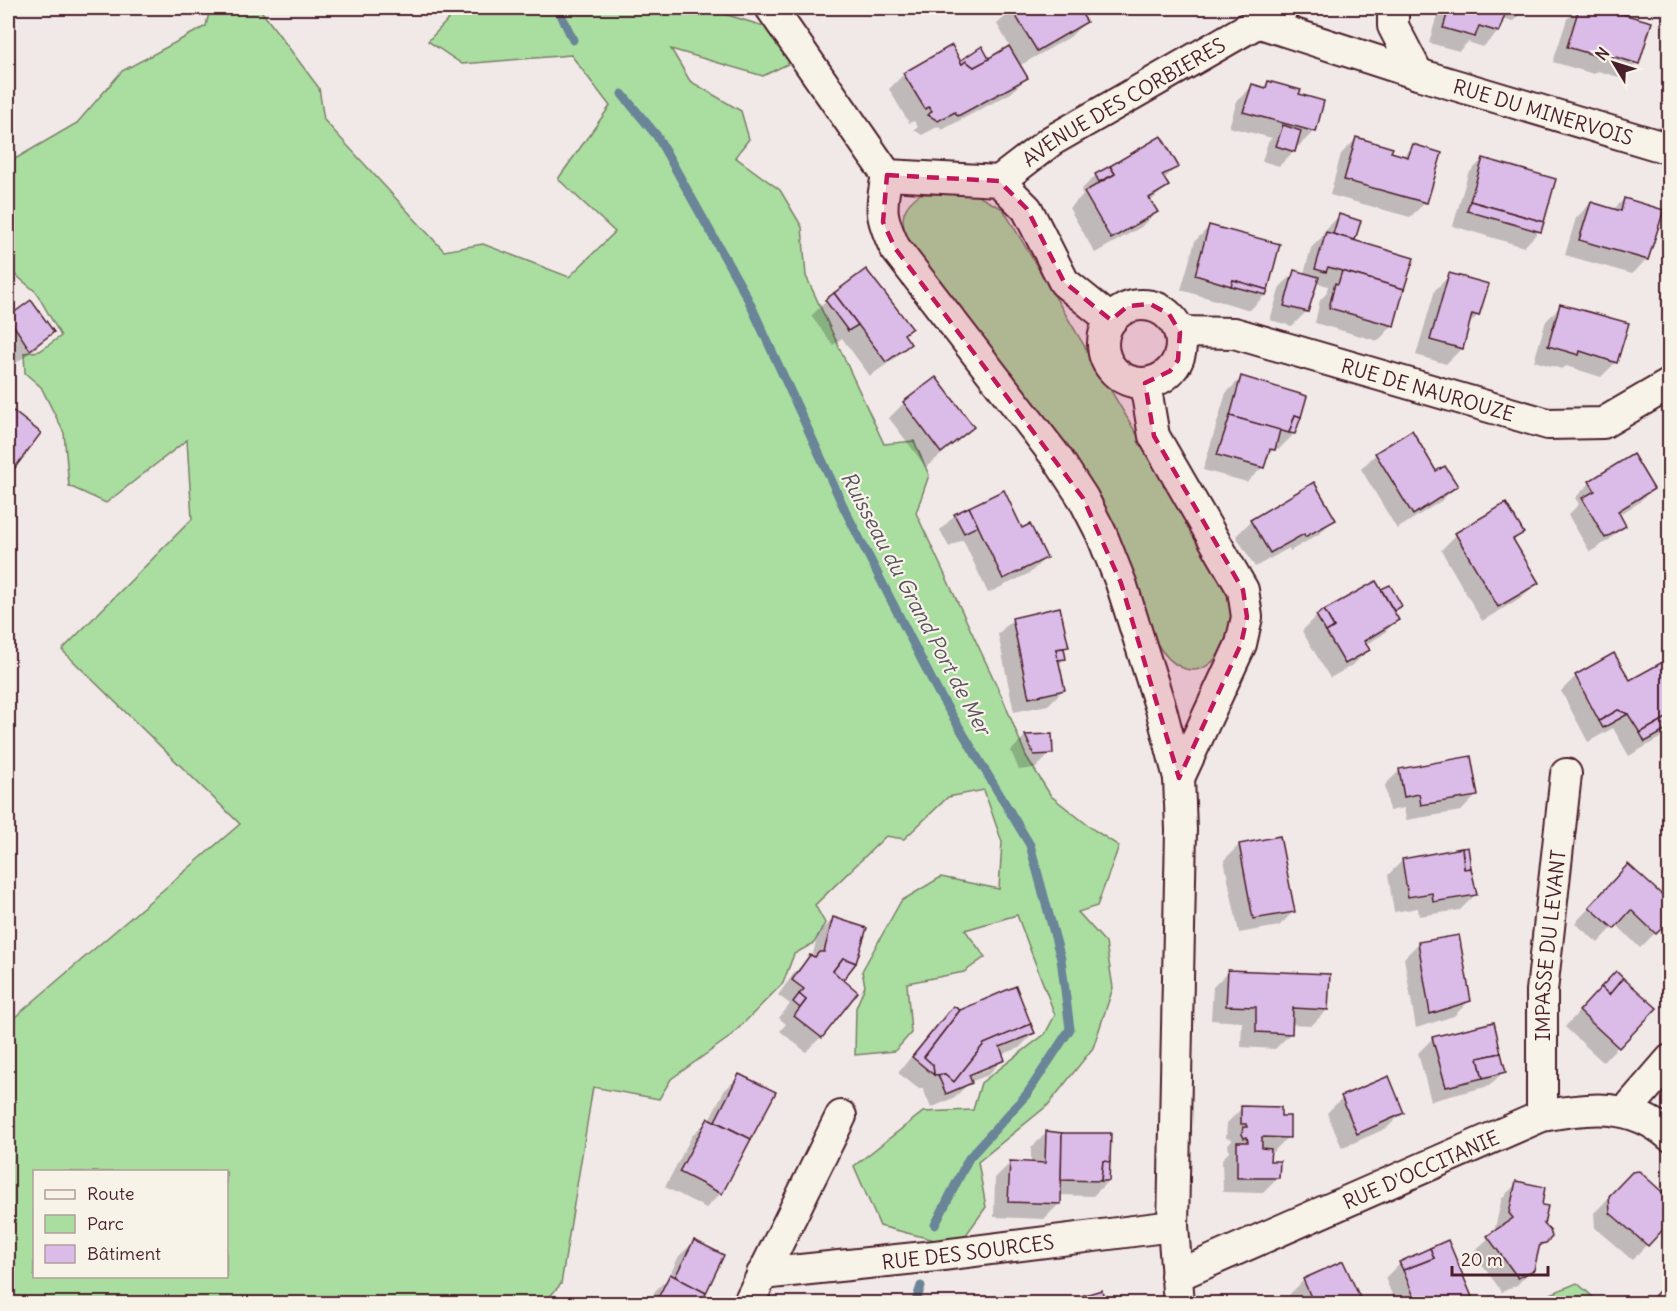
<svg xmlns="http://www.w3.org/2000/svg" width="1677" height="1311" viewBox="0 0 1677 1311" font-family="Delius,sans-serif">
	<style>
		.green { fill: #a9dea0; stroke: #7a7e66; stroke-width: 1.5; fill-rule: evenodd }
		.shadow { fill: #0003; fill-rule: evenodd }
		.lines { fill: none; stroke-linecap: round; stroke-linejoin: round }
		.stream { stroke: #6a8498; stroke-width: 9 }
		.building { fill: #dbbbe7; stroke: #4a1f2b; stroke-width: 1.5 }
		.minor-casing { stroke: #4a1f2b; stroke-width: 34 }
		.minor { stroke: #f7f3e8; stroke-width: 30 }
		.marked { fill: #c2185b; fill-opacity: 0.2; stroke: #c2185b; stroke-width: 4.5; stroke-dasharray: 12 8; stroke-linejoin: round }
		.labels { text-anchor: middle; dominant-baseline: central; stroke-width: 4.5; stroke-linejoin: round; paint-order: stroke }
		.street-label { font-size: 20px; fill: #4a1f2b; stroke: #f7f3e8 }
		.water-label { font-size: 21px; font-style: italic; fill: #5a5161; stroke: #f7f3e8 }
	</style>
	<rect width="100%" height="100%" fill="#f1e8e8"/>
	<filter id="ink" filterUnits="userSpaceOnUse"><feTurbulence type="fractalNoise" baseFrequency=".0167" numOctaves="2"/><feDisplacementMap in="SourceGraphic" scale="12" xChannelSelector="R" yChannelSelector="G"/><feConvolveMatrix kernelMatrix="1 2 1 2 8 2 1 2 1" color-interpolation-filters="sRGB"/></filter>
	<g filter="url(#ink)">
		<g class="green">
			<path d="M210,8h52v4l57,76 5,32 120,131 39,-7 86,33 46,-45 -57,-53 52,-73 -39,-51 -109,9 -34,-23 31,-33h246l68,21 25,30 -35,17 -92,-27 19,32 51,30 8,28 -14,18 45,33 22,37 4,49 78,168 30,-3 15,34 -13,38 87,186 23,57 25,40 43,34 25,16 -22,60 -19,6 28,31 7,45 -20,60 -45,57 -70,57 8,45 -28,39 -78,-20 -26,-60 69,-54 50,-2 8,-27 64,-49 10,-19 -38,-100 -52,15 20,27 -21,15 -57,11 4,50 -16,18 -40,4 1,-47 9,-22 -3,-15 39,-70 40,-24 58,12 3,-47 -18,-52 -36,7 -44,42 -18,-3 -71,69 10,18 -11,20 -20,11 -11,29 -53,54 -59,42 -12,20 -66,-12 -32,197 -17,19h-536v-280l232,-199 -178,-174 130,-131 -5,-79 -81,63 -37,-17 -5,-53 -23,-46 -16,-14 -1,-20 16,-2 21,-15 -25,-44 -24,-20h-4v-109l69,-40 45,-52 84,-45zM34,1172h192v104h-192z"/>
			<path d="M920,194h54l29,15 227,382c0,6 2,13 2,19 -1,51 -42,88 -76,32l-40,-111 -15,-34 -35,-50 -159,-209c-8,-20 -4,-32 13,-44z"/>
			<path d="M1577,1283l23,20h-71z"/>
		</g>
		<g class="shadow">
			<path d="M1015,8h61l9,14 -15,15 -51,29 7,12 -15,15 -69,37 -3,-4 -17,9 -8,-5 4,-3 -4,-6 -5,2 -20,-34 15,-15 55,-11 29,-2 22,-14 -13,-23z"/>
			<path d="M1093,8h17l-13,7z"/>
			<path d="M1154,8h12l-9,4z"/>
			<path d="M1439,8h93l-6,6 -5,-1 -8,8 -11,-3 -4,14 -15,15 -15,-5 -9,9 -30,-8z"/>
			<path d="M1578,8h17l55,15 -13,40 -15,15 -24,-7 -4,3 -41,-12 14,-43z"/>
			<path d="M1268,82l29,13 17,36 -15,15 -4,-1 -1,6 -15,15 -17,-5 6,-19 4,-4 -43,-11 8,-26 15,-15 11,2z"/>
			<path d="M1356,139l46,18 11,-11 13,56 -16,15 -80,-22 11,-41z"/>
			<path d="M1483,159l71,21 -15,51 -15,16 -71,-21 15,-52z"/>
			<path d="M1177,166l-14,14 4,6 -17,16 6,10 -15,15 -46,26 -26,-45 14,-13 -2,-5 15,-15z"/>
			<path d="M1624,199l23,60 -15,15 -67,-19 11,-37 15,-15 22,7z"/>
			<path d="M1339,216l20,6 -6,19 40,84 -15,16 -63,-18 5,-23 6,-6 2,-8 -13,-4 -8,29 -15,15 -22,-6 10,-33 15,-15 9,2 7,-26 11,-11 2,-6zM1332,232h3l-3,9h-2z"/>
			<path d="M1210,226l68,19 -13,50 -15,15 -69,-20 14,-49z"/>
			<path d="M866,271l43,73 -15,15 -24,17 -28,-38 -9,7 -22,-29 15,-15z"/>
			<path d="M1450,275l28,40 -10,10 -7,24 -15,15 -30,-9 19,-65z"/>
			<path d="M31,302l21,30 -15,15 -22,17 -7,-10v-35z"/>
			<path d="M1561,306l55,56 -15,15 -35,-11 -4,3 -28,-8 12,-40z"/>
			<path d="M1241,378l53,56 -15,15 -4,-1 -10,10 -2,9 -16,15 -44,-12 23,-77z"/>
			<path d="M935,379l37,48 -15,15 -31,25 -37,-49 15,-15z"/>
			<path d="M8,409l31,24 -31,41z"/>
			<path d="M1376,454l60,19 20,13 -15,15 -44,28 -36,-60z"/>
			<path d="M1633,456l19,33 -15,15 -19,11 6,10 -15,15 -19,12 -22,-37 11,-11 -4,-6 15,-15z"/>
			<path d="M1505,505l17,27 -9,10 24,40 -15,15 -40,24 -41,-71 15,-15z"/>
			<path d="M955,515l90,43 -15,15 -42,20 -25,-53 -14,7 -9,-17z"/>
			<path d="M1334,519l-15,15 -29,17 -1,-3 -34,19 -19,-31 15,-15z"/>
			<path d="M1389,587l11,19 -7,6 4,8 -15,15 -17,10 3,5 -15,15 -23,13 -28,-47 15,-15z"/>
			<path d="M1013,619l54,27 -4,5 1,8 -6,6 5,25 -15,15 -34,7 -16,-78z"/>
			<path d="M1670,659v73l-41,24 -16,-28 -25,14 -27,-51 15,-15 53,6z"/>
			<path d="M1050,735l1,18 -15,15 -17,2 -8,-19 14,-15z"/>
			<path d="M1400,770l77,25 -16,16 -55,9 -2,-12 -15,3 -4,-26z"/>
			<path d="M1239,845l55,66 -15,15 -40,7 -15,-73z"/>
			<path d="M1403,860l72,35 -15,15 -41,6 -1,-8 -24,4 -6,-37z"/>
			<path d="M1614,881l41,52 -15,15 -24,-24 -18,19 -23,-20z"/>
			<path d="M833,919l8,61 15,12 -35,45 -15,15 -26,-21 6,-7 -7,-6 11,-14 -12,-9 17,-23 15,-15 2,1 6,-24z"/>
			<path d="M1419,943l50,58 -15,15 -38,12 -12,-70z"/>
			<path d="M1228,972l99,38 -15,15 -21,-1 -1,10 -15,15 -34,-2 1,-25 -31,-2 2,-33z"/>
			<path d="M1601,988l54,20 -52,54 -38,-35z"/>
			<path d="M953,1008l7,4 74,21 -15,15 -18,7 2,4 -15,16 -18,7 -15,15 -24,11 -8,-19h-4l-21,-16 40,-50zM988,1066v3l-25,10 -1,-3z"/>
			<path d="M1433,1038l71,33 -15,15 -58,15 -13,-48z"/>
			<path d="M739,1076l35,17 -53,100 -15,15 -41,-21 28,-53 16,-14 15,-29z"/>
			<path d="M1342,1098l60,15 -15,15 -45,20 -15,-35z"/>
			<path d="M1242,1108l37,10 9,19 -15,15h-4l-1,10 10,16 -15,15 -40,-1 -1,-33 7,-7 -1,-8 4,-3v-2l-6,-1 1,-15z"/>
			<path d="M1046,1133l62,48 -15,15 -34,-1v9l-15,15 -50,-2 1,-39 15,-15 21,1v-16z"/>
			<path d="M1517,1183l33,54 -13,13 -5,19 -15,16 -15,7 -29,-40 24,-21 -2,-3 7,-30z"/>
			<path d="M1618,1189l52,31 -38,40 -37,-32 -1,-15z"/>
			<path d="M694,1242l5,62h-50l6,-13 14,-14 10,-21z"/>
			<path d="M1400,1263l70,33 -7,8h-67l-11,-26z"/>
			<path d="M1304,1280l57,24h-68l-4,-9z"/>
		</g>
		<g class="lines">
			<g class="stream">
				<path d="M558,8l15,32"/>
				<path d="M622,94l35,42 91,163 97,211 93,182 92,153 31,114 9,70 -43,65 -58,64 -34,67"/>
				<path d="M915,1304l6,-18"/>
			</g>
		</g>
		<g class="building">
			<path d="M1011,8h67l9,14 -50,29z"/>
			<path d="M1449,8h58l-8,24 -20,-6 -4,11 -32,-9z"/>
			<path d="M1579,8h21l52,14 -13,42 -27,-8 -1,4 -44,-13z"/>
			<path d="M952,45l10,19 4,-3 8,6 35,-21 19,32 -70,38 -3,-4 -17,9 -10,-6 4,-4 -3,-4 -4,2 -22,-36z"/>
			<path d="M982,46l7,13 -15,8 -8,-6 -4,3 -2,-3z"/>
			<path d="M1268,81l33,9 -2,4 25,7 -8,31 -73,-20 9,-28 14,4z"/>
			<path d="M1283,125l18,6 -6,21 -19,-6z"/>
			<path d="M1161,136l18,31 -17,8 7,11 -20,12 9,14 -47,27 -27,-47 31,-18 -5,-8z"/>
			<path d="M1356,137l37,11 -2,4 17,5 5,-13 29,9 -15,50 -83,-23z"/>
			<path d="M1483,158l73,21 -12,43 -74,-21z"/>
			<path d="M1110,166l5,8 -16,8 -4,-8z"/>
			<path d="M1624,198l40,12 -16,50 -69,-20 12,-38 30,9z"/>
			<path d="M1470,201l74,21 -3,10 -74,-21z"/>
			<path d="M1339,214l22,7 -6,19 -22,-6z"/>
			<path d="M1209,225l71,19 -12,46 -35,-10 -2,6 -36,-11z"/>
			<path d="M1326,232l88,26 -10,31 -76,-22 -2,5 -11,-3z"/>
			<path d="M866,269l46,59 -8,6 7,10 -25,18 -52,-69z"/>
			<path d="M1294,270l25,7 -11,35 -24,-6z"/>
			<path d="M1342,271l62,18 -10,37 -65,-18 6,-25 3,1z"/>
			<path d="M1449,273l40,11 -10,32 -7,-2 -9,35 -33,-9z"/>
			<path d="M1233,280l35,10 -2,5 -35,-9z"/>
			<path d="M834,293l24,32 -10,6 -23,-31z"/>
			<path d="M31,300l23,32 -24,18 -22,-33z"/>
			<path d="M1560,304l69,19 -12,40 -37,-12 -1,4 -31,-9z"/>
			<path d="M1241,376l66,20 -6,21 -6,-2 -6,18 -59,-17z"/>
			<path d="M936,377l38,50 -33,26 -38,-51z"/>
			<path d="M8,407l33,26 -33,44z"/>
			<path d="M1295,415l6,2 -6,17 -6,-1z"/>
			<path d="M1230,416l50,14 -5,20 -5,-1 -6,19 -47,-13z"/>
			<path d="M1412,430l24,41 9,-5 13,20 -45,29 -38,-62z"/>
			<path d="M1633,454l21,35 -36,22 8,15 -21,12 -23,-40 13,-7 -6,-10z"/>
			<path d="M1314,482l22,38 -31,17 -1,-3 -34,19 -20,-33z"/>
			<path d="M1004,490l18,38 8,-4 17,34 -44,21 -34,-72z"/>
			<path d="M1506,503l18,30 -11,6 26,44 -41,24 -43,-74z"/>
			<path d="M969,507l9,19 -14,7 -10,-19z"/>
			<path d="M1376,581l23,39 -35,21 6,9 -25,14 -19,-32 8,-5 -10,-17z"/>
			<path d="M1390,585l12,21 -8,5 -13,-22z"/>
			<path d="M1060,607l9,40 -13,2 9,41 -36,8 -17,-80z"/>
			<path d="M1324,610l10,17 -8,5 -10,-17z"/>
			<path d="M1064,648l2,11 -8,1 -2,-11z"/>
			<path d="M1614,653l16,27 40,-22v58l-30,17 -12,-19 -10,-4 -19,11 -24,-46z"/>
			<path d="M1618,710l10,4 -25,14 -4,-7z"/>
			<path d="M1670,716v12l-25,14 -5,-9z"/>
			<path d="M1052,734l1,20 -19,1 -9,-20z"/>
			<path d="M1471,756l7,40 -57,9 -2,-11 -15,3 -5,-28z"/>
			<path d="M1280,836l15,76 -42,7 -14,-75z"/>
			<path d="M1468,847l3,21 -7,1 -2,-21z"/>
			<path d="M1462,848l2,21 7,-1 6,27 -44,7 -1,-9 -24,4 -6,-38z"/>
			<path d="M1628,864l42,38v18l-14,14 -25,-24 -17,19 -25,-22z"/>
			<path d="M833,917l34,11 -11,35 -13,-5 -10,13 25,21 -36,46 -28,-22 12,-16 -7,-6 5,-5 -12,-9 18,-25 5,2 4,-5h5z"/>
			<path d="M1459,935l12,66 -41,13 -12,-72z"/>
			<path d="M843,958l13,5 -13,17 -10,-9z"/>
			<path d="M1228,970l102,4 -2,36 -35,-2 -1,26 -36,-2v-25l-30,-1z"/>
			<path d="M1616,971l7,7 -14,17 -8,-8z"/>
			<path d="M1623,978l34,30 -38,40 -40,-37 22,-24 8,8z"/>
			<path d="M1016,986l15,38 -47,20 -30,38 -9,-8 -11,1 -1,-10 -9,-8 36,-47z"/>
			<path d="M799,994l7,6 -6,8 -7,-6z"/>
			<path d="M953,1006l7,4 -36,47 9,8 1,10 -22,-18z"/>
			<path d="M1494,1022l7,31 -23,5 5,20 -37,9 -14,-50z"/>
			<path d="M1031,1024l4,9 -35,14 5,13 -36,15 3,8 -26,11 -8,-19 7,-1 9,8 30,-38z"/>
			<path d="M1501,1053l5,19 -23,6 -5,-20z"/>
			<path d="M739,1074l37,18 -25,47 -36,-18z"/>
			<path d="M1389,1076l15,37 -47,21 -16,-38z"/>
			<path d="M1241,1106l40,1v9h9v22l-28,-1v11l9,1 -1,12h10l-1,17h-42v-36h11l-1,-5 -3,1 -2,-4 1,-7h4l-1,-3h-5z"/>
			<path d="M708,1118l43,21 -29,55 -43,-22z"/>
			<path d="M1046,1131l16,2 -1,71 -53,-2 2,-41 35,2z"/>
			<path d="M1062,1133h49l-1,29 -7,-1 -2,20 -40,-1z"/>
			<path d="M1103,1161l7,1 -1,19h-8z"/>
			<path d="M1639,1171l31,28v23l-22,24 -38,-33 -1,-17 23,-24z"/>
			<path d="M1516,1181l29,6 -3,18 6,1 -4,18 6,6 2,7 -6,6 -6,1 -6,26 -16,8 -31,-42 26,-18 -4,-5z"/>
			<path d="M694,1240l30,15 -18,38 -31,-16z"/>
			<path d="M1448,1240l24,57 -15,7h-40l-14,-34 31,-12 -4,-10z"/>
			<path d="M1430,1248l4,10 -31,12 -4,-8z"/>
			<path d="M1343,1261l20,43h-49l-11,-25z"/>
			<path d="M670,1274l36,19 -5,11h-46z"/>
			<path d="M1670,1279v25h-23z"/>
			<path d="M1102,1290l3,14h-32l9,-3 -1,-5z"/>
		</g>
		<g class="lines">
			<g class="minor-casing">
				<g id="minor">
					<path d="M771,8l116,167c-7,34 -7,41 8,73l162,210 26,40 18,35 20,50 40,126 18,69 2,52 -8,396 6,78"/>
					<path d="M1393,8v18l25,48"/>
					<path id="s1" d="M1257,22l161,52 252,75"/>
					<path d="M887,175l112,6 28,28 37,73 47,38"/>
					<path id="s2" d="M999,181l52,-40 232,-133"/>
					<circle cx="1142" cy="344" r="39"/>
					<path id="s3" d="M1180,332l54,1 314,91 55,-1 67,-39"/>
					<path d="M1145,383l9,53 89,154 4,27 -6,27 -62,134"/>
					<path d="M1625,1112l45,-52"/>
					<path id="s4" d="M1542,1116v-125l24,-217"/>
					<path id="s5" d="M762,1274l173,-18 238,-30"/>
					<path id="s6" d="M1176,1276l366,-160c47,-9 89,-14 128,20"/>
					<path d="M748,1304l93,-188"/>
				</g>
			</g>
			<use href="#minor" class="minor"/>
		</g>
	</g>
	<path class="marked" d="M887,175l112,6 28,28 37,73 47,38 17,-14 22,-2 19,10 11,18 -2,28 -8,11 -25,12 9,53 89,154 4,27 -6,27 -62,134 -58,-195 -38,-85 -188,-250 -12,-26z"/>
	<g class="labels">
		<g class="street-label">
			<text stroke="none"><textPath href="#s2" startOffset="148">AVENUE DES CORBIERES</textPath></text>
			<text stroke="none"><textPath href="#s1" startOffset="300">RUE DU MINERVOIS</textPath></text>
			<text stroke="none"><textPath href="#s3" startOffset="256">RUE DE NAUROUZE</textPath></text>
			<text stroke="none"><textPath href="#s4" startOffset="171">IMPASSE DU LEVANT</textPath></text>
			<text stroke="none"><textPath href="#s6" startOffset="267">RUE D'OCCITANIE</textPath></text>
			<text stroke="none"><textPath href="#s5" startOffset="207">RUE DES SOURCES</textPath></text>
		</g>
		<g class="water-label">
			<text transform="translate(916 603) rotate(62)">Ruisseau du Grand Port de Mer</text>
		</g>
	</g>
	<rect width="1677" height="1311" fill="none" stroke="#f7f3e8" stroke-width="30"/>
	<rect x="15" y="15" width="1647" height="1281" fill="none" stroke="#4a1f2b" stroke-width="2" filter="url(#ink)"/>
	<rect x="33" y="1170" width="195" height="108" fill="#f7f3e8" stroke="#b29e9c" stroke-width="1.5"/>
	<rect x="45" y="1190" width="30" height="9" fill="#f7f3e8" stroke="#b29e9c" stroke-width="1.5"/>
	<text x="87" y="1200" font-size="18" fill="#4a1f2b">Route</text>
	<rect x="45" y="1215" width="30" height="18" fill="#a9dea0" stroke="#b29e9c" stroke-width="1.5"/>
	<text x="87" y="1230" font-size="18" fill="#4a1f2b">Parc</text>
	<rect x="45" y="1245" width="30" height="18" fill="#dbbbe7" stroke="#b29e9c" stroke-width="1.5"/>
	<text x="87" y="1260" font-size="18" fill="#4a1f2b">Bâtiment</text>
	<g transform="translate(1614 63) rotate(308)" stroke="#f7f3e8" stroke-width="4.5" paint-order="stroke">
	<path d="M0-4.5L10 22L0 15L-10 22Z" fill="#4a1f2b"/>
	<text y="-9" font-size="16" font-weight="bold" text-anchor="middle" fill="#4a1f2b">N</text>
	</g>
	<path d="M1452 1266v9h96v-9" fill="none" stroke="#4a1f2b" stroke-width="3"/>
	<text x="1461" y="1266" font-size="18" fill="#4a1f2b" stroke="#f7f3e8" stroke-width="4.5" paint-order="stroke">20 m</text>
</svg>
